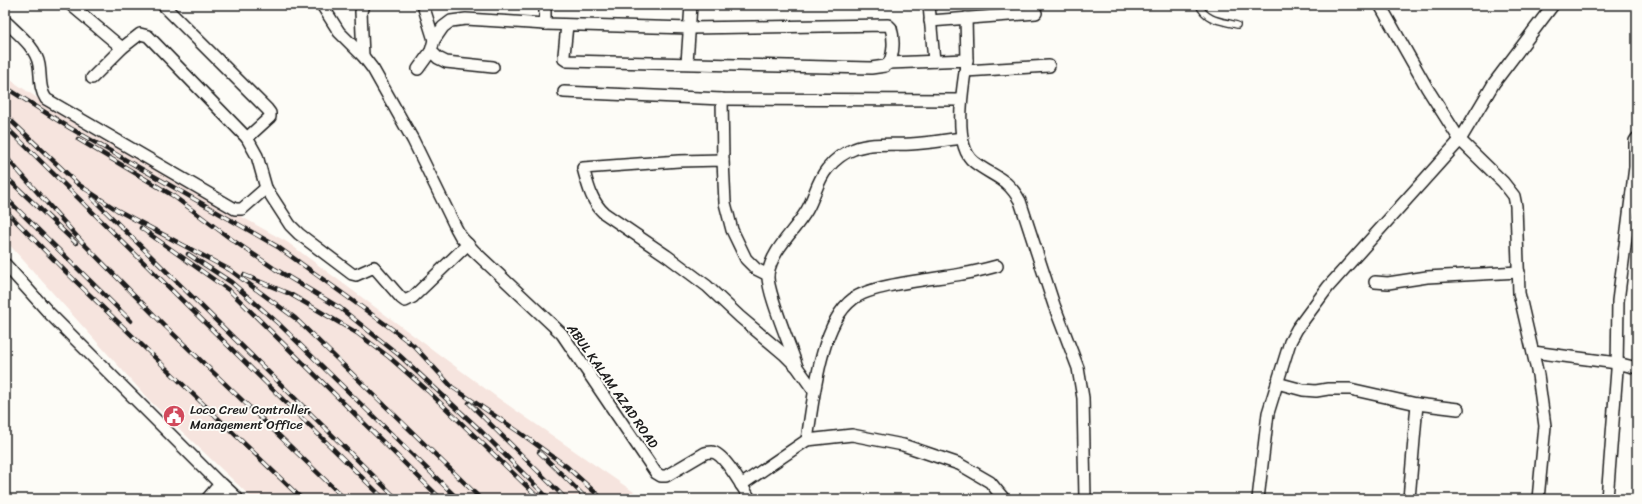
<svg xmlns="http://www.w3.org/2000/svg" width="1642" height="504" viewBox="0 0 1642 504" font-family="Sriracha,sans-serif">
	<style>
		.built { fill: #f6e4de }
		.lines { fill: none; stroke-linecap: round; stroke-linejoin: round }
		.service-casing { stroke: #1c1c1c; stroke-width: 8 }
		.minor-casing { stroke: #1c1c1c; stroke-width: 14 }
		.tertiary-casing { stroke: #1c1c1c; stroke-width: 17 }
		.service { stroke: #fdfcf7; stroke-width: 5.5 }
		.minor { stroke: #fdfcf7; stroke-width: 11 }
		.tertiary { stroke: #fdfcf7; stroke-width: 14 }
		.rail-casing { stroke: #1c1c1c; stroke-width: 4.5 }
		.rail { stroke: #fdfcf7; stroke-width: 3; stroke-dasharray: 9; stroke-linecap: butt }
		.labels { text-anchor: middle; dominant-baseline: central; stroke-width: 4; stroke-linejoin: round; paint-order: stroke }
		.street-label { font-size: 13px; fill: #1c1c1c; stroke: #fdfcf7 }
		.poi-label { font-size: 13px; fill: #1c1c1c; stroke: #fdfcf7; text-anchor: start }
	</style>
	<rect width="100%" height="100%" fill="#fdfcf7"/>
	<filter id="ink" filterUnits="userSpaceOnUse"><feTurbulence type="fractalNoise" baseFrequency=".025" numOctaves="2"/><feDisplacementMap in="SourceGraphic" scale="8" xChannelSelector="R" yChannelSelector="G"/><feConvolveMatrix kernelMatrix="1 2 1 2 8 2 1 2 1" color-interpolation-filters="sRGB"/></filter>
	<g filter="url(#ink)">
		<path class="built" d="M5,76l76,52 206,114 211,156 146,101h-391l-102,-97 -146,-162z"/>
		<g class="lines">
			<g class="service-casing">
				<path id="service" d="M1199,5c7,16 23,16 38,20"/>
			</g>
			<g class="minor-casing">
				<g id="minor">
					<path d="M71,5l51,43"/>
					<path d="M163,5l104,104 3,4v4l-23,21"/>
					<path d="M322,5l17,27 24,24 10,13 40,71 43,88 5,9 13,14 88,83 94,139 5,3h5l39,-23c2,-1 5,-1 7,-1 12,1 31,36 38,47"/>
					<path d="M363,5l-2,7 2,44"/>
					<path d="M423,5l11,35"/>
					<path d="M545,5v19"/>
					<path d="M929,5l5,56"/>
					<path d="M1380,5l47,83 33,52 43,42 11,14 2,10 3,87 19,82 7,51 -7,73"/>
					<path d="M966,18l1,42"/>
					<path d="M5,21c13,13 31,26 34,44 2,13 0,23 7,34l189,110h7l24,-21 24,37 9,9 53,40 4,1 18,-8 27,31 4,3 8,-4 55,-53"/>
					<path d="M930,21l106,-8"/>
					<path d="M431,51l7,7 8,4 47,5"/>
					<path d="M687,63l4,-58"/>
					<path d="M889,63l78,-3c-4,24 -15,85 7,102 19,15 33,15 46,39l34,104 24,63 5,30 2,101"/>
					<path d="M418,69l13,-18 3,-11 9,-13 8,-6 15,-2 79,5 145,4 198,-3 3,3c3,10 3,25 -2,35l-4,3 -14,2 -304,-7 -3,-2v-4l3,-30"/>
					<path d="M965,71l84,-5"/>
					<path d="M92,78l30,-30 18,-14 8,2 99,102 10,18 9,32"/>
					<path d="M564,92l158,7 239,1"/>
					<path d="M722,99l1,61"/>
					<path d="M5,264l44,49 172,172"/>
					<path d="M768,275l-12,-6 -10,-10 -14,-29 -7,-27 -2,-43 -44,1 -96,7c5,17 8,33 21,45l63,43 40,30 33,31 45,38 12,12 17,24"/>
					<path d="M1375,282l13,1 39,-6 92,-5"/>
					<path d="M1533,352l84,11 20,5"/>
					<path d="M796,364c-6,-19 -30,-74 -28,-90 4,-25 27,-43 39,-64 8,-14 10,-29 20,-41 7,-9 16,-16 27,-20 17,-7 39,-4 57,-5 17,-1 34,-4 51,-6"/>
					<path d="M1277,383l26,7 13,1 12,-2h22l67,15 41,5"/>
					<path d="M807,440c6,-38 13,-117 46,-141 19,-15 83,-20 109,-25 12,-2 24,-5 35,-8"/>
					<path d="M741,485l66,-45 45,-5 51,10 56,19 31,18 14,17"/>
					<path d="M1258,499l10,-86 22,-71 7,-13 31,-42 132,-147 34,-57 59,-78"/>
					<path d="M1409,499l8,-95"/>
					<path d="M1607,499l10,-129 1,-69 17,-134v-26l2,-3"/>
				</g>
			</g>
			<g class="tertiary-casing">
				<path id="tertiary" d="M209,499l12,-14 15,14"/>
			</g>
			<use href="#service" class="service"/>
			<use href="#minor" class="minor"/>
			<use href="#tertiary" class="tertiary"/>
			<g class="rail-casing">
				<g id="rail">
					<path d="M5,87l65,41 208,119 114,82 22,17 38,41 67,45 47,34 33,30"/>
					<path d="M5,115l73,69 39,26 113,60 65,48 186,181"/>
					<path d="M5,126l379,373"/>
					<path d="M78,139l94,56 59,44 44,30 65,39 59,47 80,74 70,70"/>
					<path d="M5,156l76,85 83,84 181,174"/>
					<path d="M5,176l71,67"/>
					<path d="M5,197l126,124"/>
					<path d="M92,198l305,301"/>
					<path d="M5,210l60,61 237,228"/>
					<path d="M141,228l89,63 211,208"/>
					<path d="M188,254l43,28 48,42 179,175"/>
					<path d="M244,275l46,19 67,39 32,24 39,34 112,108"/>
					<path d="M469,403l97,96"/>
					<path d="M539,452l48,47"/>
				</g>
			</g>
			<use href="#rail" class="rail"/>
		</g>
	</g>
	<defs>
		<g id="civic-disc" transform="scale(1.15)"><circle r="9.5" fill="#d1495b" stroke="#fdfcf7"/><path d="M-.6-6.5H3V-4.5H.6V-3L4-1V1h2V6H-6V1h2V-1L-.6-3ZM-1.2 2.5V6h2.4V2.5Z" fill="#fff"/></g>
	</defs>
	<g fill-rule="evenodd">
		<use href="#civic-disc" x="174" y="416"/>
	</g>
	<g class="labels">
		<g class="street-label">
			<text transform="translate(613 386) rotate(55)">ABUL KALAM AZAD ROAD</text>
		</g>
		<g class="poi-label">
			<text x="190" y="409">Loco Crew Controller<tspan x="190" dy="15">Management Office</tspan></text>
		</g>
	</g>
	<rect width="1642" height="504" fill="none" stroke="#fdfcf7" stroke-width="20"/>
	<rect x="10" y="10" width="1622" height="484" fill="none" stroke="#1c1c1c" stroke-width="1.5" filter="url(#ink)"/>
</svg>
